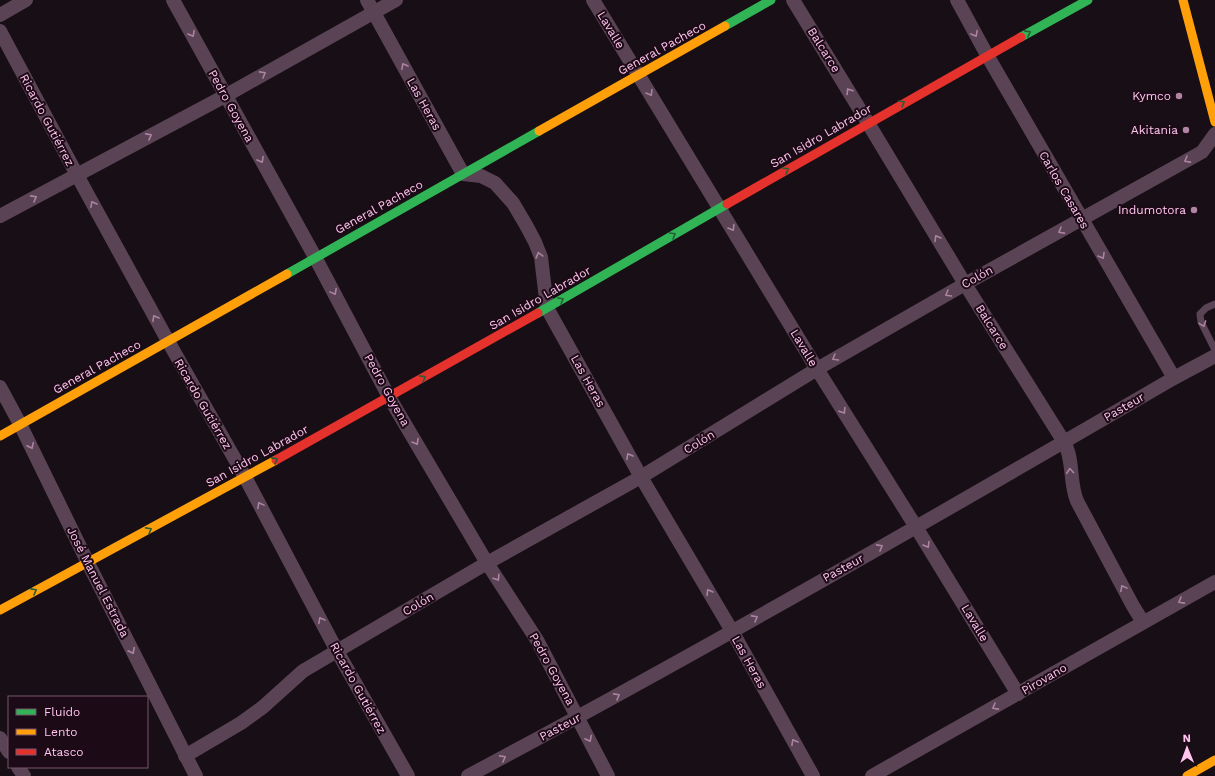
<svg xmlns="http://www.w3.org/2000/svg" width="1215" height="776" viewBox="0 0 1215 776" font-family="'Work Sans',sans-serif">
	<style>
		.lines { fill: none; stroke-linecap: round; stroke-linejoin: round }
		.lane { stroke: #594354; stroke-width: 7 }
		.street { stroke: #594354; stroke-width: 14 }
		.fast { stroke: #30b455; stroke-width: 9 }
		.slow { stroke: #ff9f0a; stroke-width: 9 }
		.jam { stroke: #e5322d; stroke-width: 9 }
		.oneway { stroke: #265f36 }
		.oneway2 { stroke: #ac84a1 }
		.poi-dot { fill: #ae85a2; stroke: #1c0a16; stroke-width: 1.5 }
		.labels { text-anchor: middle; dominant-baseline: central; stroke-width: 4; stroke-linejoin: round; paint-order: stroke }
		.street-label { font-size: 12px; fill: #ffc5ee; stroke: #1c0a16 }
		.poi-label { font-size: 12px; fill: #ffc5ee; stroke: #1c0a16; text-anchor: end }
	</style>
	<rect width="100%" height="100%" fill="#180e15"/>
	<g class="lines">
		<path class="lane" d="M1215,304l-9,4 -6,6 1,8 14,28"/>
		<g class="street">
			<path d="M173,0l142,257 74,140 98,166 50,77 71,136"/>
			<path d="M367,0l96,174 18,2 14,7 18,20 13,22 9,17 6,15 6,51 94,169 91,154 81,145"/>
			<path d="M593,0l224,369 99,158 102,167"/>
			<path d="M793,0l75,123 97,161 99,158c10,17 5,40 13,59l56,105 10,16"/>
			<path d="M957,0l30,55 187,323"/>
			<path d="M0,15l26,-15"/>
			<path d="M0,31l77,144 91,166 77,136 92,174 71,125"/>
			<path d="M0,216l225,-120 171,-96"/>
			<path d="M0,387l20,37 68,139 108,213"/>
			<path d="M0,738l9,14"/>
			<path d="M185,756l56,-33 22,-16 40,-36 34,-20 150,-88 154,-86 176,-108 148,-85 237,-132 13,-18"/>
			<path d="M18,767l6,9"/>
			<path d="M468,776c238,-127 472,-262 706,-398l41,-22"/>
			<path d="M872,776l343,-194"/>
		</g>
		<g class="fast">
			<path d="M725,26l46,-26"/>
			<path d="M1021,37l67,-37"/>
			<path d="M287,274l252,-143"/>
			<path d="M538,313l189,-109"/>
		</g>
		<g class="slow">
			<path d="M1183,0l32,122"/>
			<path d="M539,131l186,-105"/>
			<path d="M0,436l287,-162"/>
			<path d="M0,610l276,-150"/>
			<path d="M1187,776l28,-16"/>
		</g>
		<g class="jam">
			<path d="M727,204l294,-167"/>
			<path d="M276,460l262,-147"/>
		</g>
	</g>
	<defs><path id="oneway-chevron" d="M-2-3.5L2.5 0L-2 3.5" fill="none" stroke-width="1.6" stroke-linecap="round" stroke-linejoin="round"/></defs>
	<g class="oneway">
		<use href="#oneway-chevron" transform="translate(1028 33) rotate(-29)"/>
		<use href="#oneway-chevron" transform="translate(902 103) rotate(-30)"/>
		<use href="#oneway-chevron" transform="translate(786 170) rotate(-30)"/>
		<use href="#oneway-chevron" transform="translate(673 235) rotate(-30)"/>
		<use href="#oneway-chevron" transform="translate(561 300) rotate(-30)"/>
		<use href="#oneway-chevron" transform="translate(423 378) rotate(-29)"/>
		<use href="#oneway-chevron" transform="translate(275 460) rotate(-29)"/>
		<use href="#oneway-chevron" transform="translate(149 530) rotate(-29)"/>
		<use href="#oneway-chevron" transform="translate(34 591) rotate(-28)"/>
	</g>
	<g class="oneway2">
		<use href="#oneway-chevron" transform="translate(192 34) rotate(61)"/>
		<use href="#oneway-chevron" transform="translate(975 34) rotate(61)"/>
		<use href="#oneway-chevron" transform="translate(404 66) rotate(-119)"/>
		<use href="#oneway-chevron" transform="translate(263 74) rotate(-29)"/>
		<use href="#oneway-chevron" transform="translate(849 91) rotate(-122)"/>
		<use href="#oneway-chevron" transform="translate(650 93) rotate(59)"/>
		<use href="#oneway-chevron" transform="translate(149 136) rotate(-28)"/>
		<use href="#oneway-chevron" transform="translate(261 160) rotate(61)"/>
		<use href="#oneway-chevron" transform="translate(1187 160) rotate(151)"/>
		<use href="#oneway-chevron" transform="translate(34 198) rotate(-28)"/>
		<use href="#oneway-chevron" transform="translate(93 204) rotate(-119)"/>
		<use href="#oneway-chevron" transform="translate(732 228) rotate(59)"/>
		<use href="#oneway-chevron" transform="translate(1061 231) rotate(151)"/>
		<use href="#oneway-chevron" transform="translate(937 238) rotate(-121)"/>
		<use href="#oneway-chevron" transform="translate(539 255) rotate(-105)"/>
		<use href="#oneway-chevron" transform="translate(1102 256) rotate(60)"/>
		<use href="#oneway-chevron" transform="translate(334 292) rotate(62)"/>
		<use href="#oneway-chevron" transform="translate(948 294) rotate(150)"/>
		<use href="#oneway-chevron" transform="translate(155 318) rotate(-119)"/>
		<use href="#oneway-chevron" transform="translate(1203 324) rotate(70)"/>
		<use href="#oneway-chevron" transform="translate(835 358) rotate(150)"/>
		<use href="#oneway-chevron" transform="translate(843 411) rotate(58)"/>
		<use href="#oneway-chevron" transform="translate(416 442) rotate(60)"/>
		<use href="#oneway-chevron" transform="translate(31 446) rotate(64)"/>
		<use href="#oneway-chevron" transform="translate(629 456) rotate(-119)"/>
		<use href="#oneway-chevron" transform="translate(1070 471) rotate(-95)"/>
		<use href="#oneway-chevron" transform="translate(260 505) rotate(-118)"/>
		<use href="#oneway-chevron" transform="translate(927 545) rotate(59)"/>
		<use href="#oneway-chevron" transform="translate(880 547) rotate(-29)"/>
		<use href="#oneway-chevron" transform="translate(497 578) rotate(57)"/>
		<use href="#oneway-chevron" transform="translate(1123 588) rotate(-118)"/>
		<use href="#oneway-chevron" transform="translate(709 592) rotate(-121)"/>
		<use href="#oneway-chevron" transform="translate(1181 601) rotate(151)"/>
		<use href="#oneway-chevron" transform="translate(755 618) rotate(-29)"/>
		<use href="#oneway-chevron" transform="translate(321 620) rotate(-118)"/>
		<use href="#oneway-chevron" transform="translate(132 651) rotate(63)"/>
		<use href="#oneway-chevron" transform="translate(617 696) rotate(-29)"/>
		<use href="#oneway-chevron" transform="translate(995 707) rotate(151)"/>
		<use href="#oneway-chevron" transform="translate(589 739) rotate(63)"/>
		<use href="#oneway-chevron" transform="translate(794 742) rotate(-119)"/>
		<use href="#oneway-chevron" transform="translate(503 758) rotate(-28)"/>
	</g>
	<g class="poi-dot">
		<circle cx="1179" cy="96" r="4"/>
		<circle cx="1186" cy="130" r="4"/>
		<circle cx="1194" cy="210" r="4"/>
	</g>
	<g class="labels">
		<g class="street-label">
			<text transform="translate(611 30) rotate(59)">Lavalle</text>
			<text transform="translate(662 48) rotate(-29)">General Pacheco</text>
			<text transform="translate(824 50) rotate(58)">Balcarce</text>
			<text transform="translate(424 104) rotate(61)">Las Heras</text>
			<text transform="translate(231 106) rotate(61)">Pedro Goyena</text>
			<text transform="translate(47 120) rotate(62)">Ricardo Gutiérrez</text>
			<text transform="translate(821 136) rotate(-30)">San Isidro Labrador</text>
			<text transform="translate(1064 190) rotate(60)">Carlos Casares</text>
			<text transform="translate(379 207) rotate(-29)">General Pacheco</text>
			<text transform="translate(977 277) rotate(-29)">Colón</text>
			<text transform="translate(540 298) rotate(-30)">San Isidro Labrador</text>
			<text transform="translate(992 327) rotate(58)">Balcarce</text>
			<text transform="translate(804 348) rotate(59)">Lavalle</text>
			<text transform="translate(97 367) rotate(-29)">General Pacheco</text>
			<text transform="translate(588 381) rotate(61)">Las Heras</text>
			<text transform="translate(387 390) rotate(61)">Pedro Goyena</text>
			<text transform="translate(203 404) rotate(60)">Ricardo Gutiérrez</text>
			<text transform="translate(1124 407) rotate(-30)">Pasteur</text>
			<text transform="translate(699 442) rotate(-32)">Colón</text>
			<text transform="translate(257 456) rotate(-29)">San Isidro Labrador</text>
			<text transform="translate(843 568) rotate(-29)">Pasteur</text>
			<text transform="translate(98 582) rotate(63)">José Manuel Estrada</text>
			<text transform="translate(418 604) rotate(-30)">Colón</text>
			<text transform="translate(975 623) rotate(59)">Lavalle</text>
			<text transform="translate(749 662) rotate(61)">Las Heras</text>
			<text transform="translate(552 669) rotate(61)">Pedro Goyena</text>
			<text transform="translate(1044 679) rotate(-30)">Pirovano</text>
			<text transform="translate(358 688) rotate(61)">Ricardo Gutiérrez</text>
			<text transform="translate(560 727) rotate(-28)">Pasteur</text>
		</g>
		<g class="poi-label">
			<text x="1171" y="96">Kymco</text>
			<text x="1178" y="130">Akitania</text>
			<text x="1186" y="210">Indumotora</text>
		</g>
	</g>
	<rect x="8" y="696" width="140" height="72" fill="#1c0a16" stroke="#77556c"/>
	<rect x="16" y="709" width="20" height="6" fill="#30b455" stroke="#77556c"/>
	<text x="44" y="716" font-size="12" fill="#ffc5ee">Fluido</text>
	<rect x="16" y="729" width="20" height="6" fill="#ff9f0a" stroke="#77556c"/>
	<text x="44" y="736" font-size="12" fill="#ffc5ee">Lento</text>
	<rect x="16" y="749" width="20" height="6" fill="#e5322d" stroke="#77556c"/>
	<text x="44" y="756" font-size="12" fill="#ffc5ee">Atasco</text>
	<g transform="translate(1187 748) rotate(359)" stroke="#1c0a16" stroke-width="3" paint-order="stroke">
	<path d="M0-3L7 15L0 10L-7 15Z" fill="#ffc5ee"/>
	<text y="-6" font-size="11" font-weight="bold" text-anchor="middle" fill="#ffc5ee">N</text>
	</g>
</svg>
